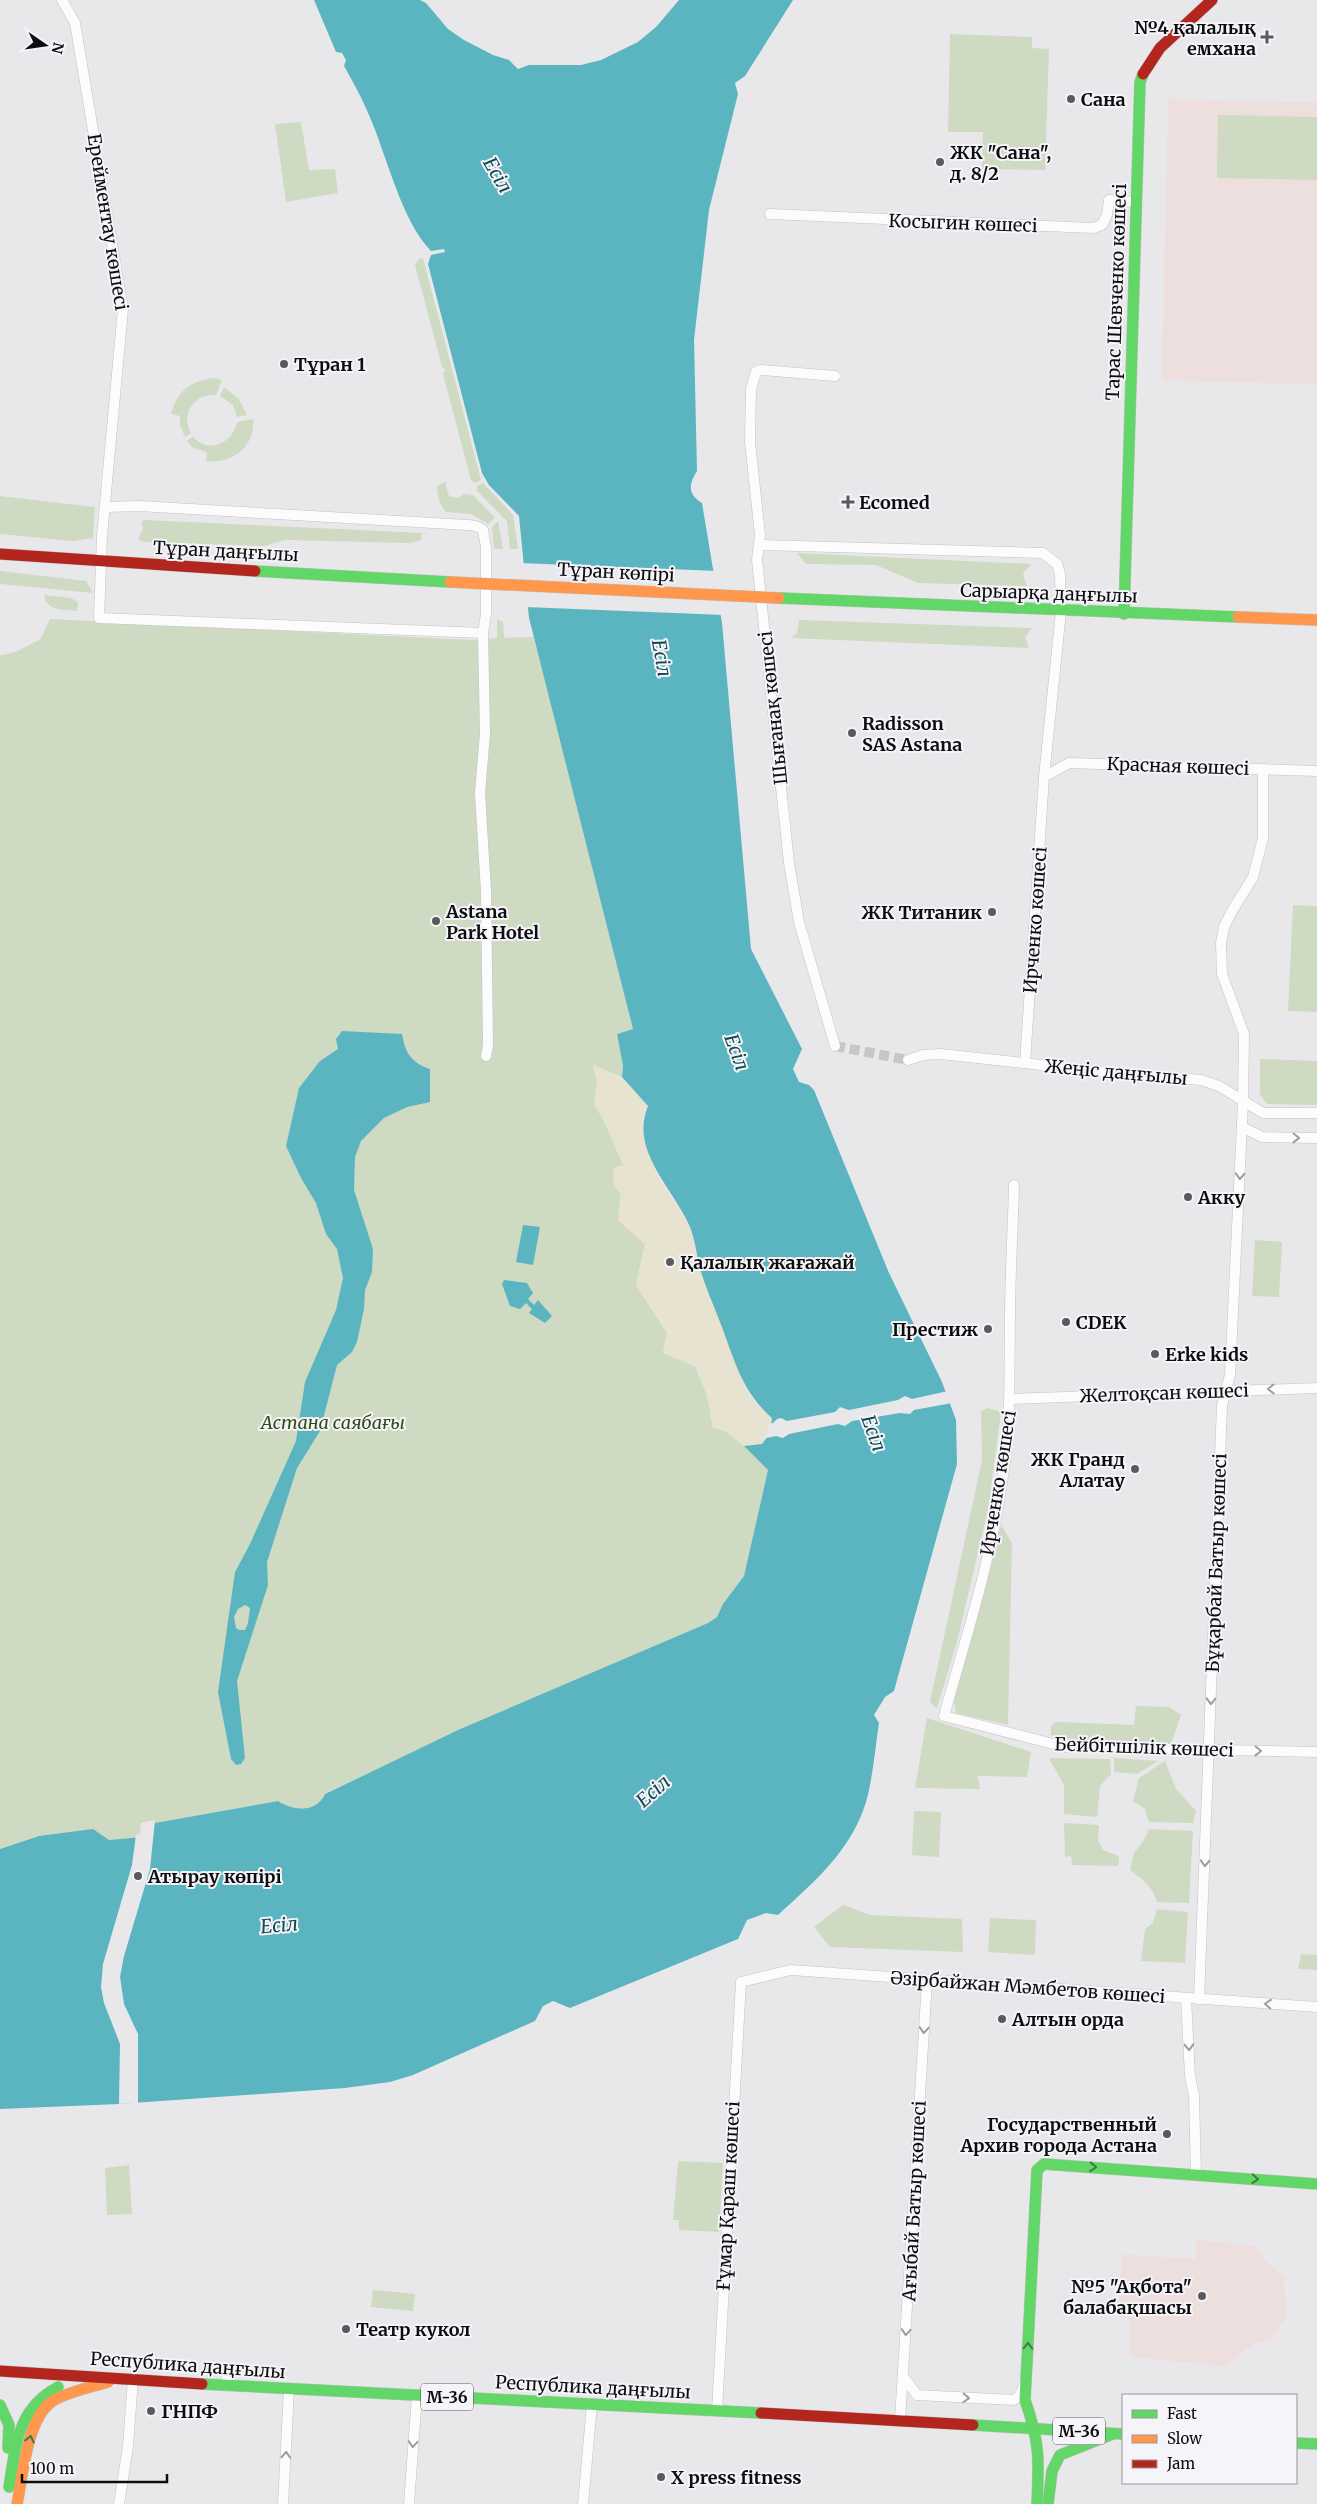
<svg xmlns="http://www.w3.org/2000/svg" width="1317" height="2504" viewBox="0 0 1317 2504" font-family="Merriweather,serif">
	<style>
		.education { fill: #eddfdd }
		.green { fill: #cedac2 }
		.sand { fill: #e8e2d0 }
		.water { fill: #5bb5c1; fill-rule: evenodd }
		.pier { fill: #e8e8eb }
		.lines { fill: none; stroke-linecap: round; stroke-linejoin: round }
		.street-tunnel { stroke: #c7c7ca; stroke-width: 10; stroke-dasharray: 10 5; stroke-linecap: butt }
		.street-casing { stroke: #c3c3c5; stroke-width: 11 }
		.fast-casing { stroke: #c3c3c5; stroke-width: 12 }
		.slow-casing { stroke: #c3c3c5; stroke-width: 12 }
		.jam-casing { stroke: #c3c3c5; stroke-width: 12 }
		.street { stroke: #fcfcfc; stroke-width: 10 }
		.fast { stroke: #63d668; stroke-width: 11 }
		.slow { stroke: #ff974d; stroke-width: 11 }
		.jam { stroke: #b3261e; stroke-width: 11 }
		.slow-bridge-casing { stroke: #c3c3c5; stroke-width: 12; stroke-linecap: butt }
		.slow-bridge { stroke: #ff974d; stroke-width: 11 }
		.oneway { stroke: #9c9c9d }
		.oneway2 { stroke: #3c7c40 }
		.poi-dot { fill: #5a5a5c; stroke: #f4f4f9; stroke-width: 2 }
		.labels { text-anchor: middle; dominant-baseline: central; stroke-width: 4; stroke-linejoin: round; paint-order: stroke }
		.shield { fill: #f4f4f9; stroke: #525255; stroke-width: 1 }
		.shield-label { font-size: 16px; font-weight: bold; fill: #0d0d0f }
		.poi-label { font-size: 18px; font-weight: bold; fill: #0d0d0f; stroke: #f4f4f9; text-anchor: start }
		.street-label { font-size: 18px; fill: #0d0d0f; stroke: #f4f4f9 }
		.park-label { font-size: 18px; font-style: italic; fill: #354a16; stroke: #f4f4f9 }
		.water-label { font-size: 19px; font-style: italic; fill: #14484f; stroke: #f4f4f9 }
	</style>
	<rect width="100%" height="100%" fill="#e8e8eb"/>
	<g class="education">
		<path d="M1168,99l149,3v283l-155,-5z"/>
		<path d="M1197,2240l59,6 12,18 16,12 2,41 -16,24 -13,1 -33,24 -95,-9v-39l-11,-2 4,-62 73,5z"/>
	</g>
	<g class="green">
		<path d="M950,34l82,3v11l17,1 -4,121 -63,-1 1,-37h-35z"/>
		<path d="M1218,115l99,2v63l-100,-2z"/>
		<path d="M301,122l8,48 26,-1 3,24 -52,9 -11,-78z"/>
		<path d="M423,258l58,222 -6,3 -4,-3 -28,-106 3,-4 -4,-3 -27,-102 4,-6z"/>
		<path d="M215,378l7,2 -6,15c-21,-2 -36,19 -25,38l-6,4 -5,-12v-9l-9,-2c6,-23 20,-34 44,-36z"/>
		<path d="M224,387l15,12 8,16 -10,2 -4,-12 -13,-9z"/>
		<path d="M253,419c3,28 -22,46 -47,42l1,-9 -14,-4 -6,-7 6,-5c15,20 41,6 44,-14z"/>
		<path d="M445,482l4,14 9,2 6,-4 9,1 22,23 -7,6 -17,-10 -25,-2c-6,-8 -9,-16 -9,-26z"/>
		<path d="M483,483l30,32 5,34h-8l-3,-28 -30,-30v-5z"/>
		<path d="M0,496l95,11 -2,31 -20,3 -73,-7z"/>
		<path d="M146,520l276,13 -1,7 -11,3 -126,-3 -20,6 -118,-4 -8,-2 5,-11 -2,-8z"/>
		<path d="M498,521l5,28h-9l-2,-22z"/>
		<path d="M797,553l234,11 -8,10 4,12 -109,-3 -42,-18 -70,-1z"/>
		<path d="M0,571l86,10 7,12 -93,-9z"/>
		<path d="M44,595l27,3 7,4 -1,9c-14,-2 -30,1 -33,-16z"/>
		<path d="M50,619l422,21 25,-2v-19l6,3 1,16 29,-1 18,60 82,332 -16,5 6,32 -1,11 -29,-12 4,16 -3,23 11,19 18,42 -9,20 7,10 -3,25 27,24 -9,41 31,48 -4,20 32,13 12,29 6,33c21,2 41,27 55,42l-24,106 -21,28 -6,13 -9,6 -252,108 -130,62c-9,20 -33,18 -48,8l-123,22 -13,14 -33,3 -70,-4 -39,13v-1194c17,-1 25,-9 40,-15z"/>
		<path d="M799,620l233,8 -7,9 4,11 -238,-10 6,-5z"/>
		<path d="M1293,905l24,1v106l-29,-1z"/>
		<path d="M1260,1059l57,2v44l-50,-1 -7,-10z"/>
		<path d="M1255,1240l27,2 -3,55 -27,-1z"/>
		<path d="M988,1408l13,4 -13,98 -31,132 -20,66 -7,-6 52,-242 -1,-49z"/>
		<path d="M1001,1525l11,18 -4,182 -52,-12 -2,-12z"/>
		<path d="M1136,1706l33,1 12,8 -10,29 -113,-5 -7,-4v-8l3,-4 5,-1 75,3z"/>
		<path d="M927,1718l104,34 -4,25 -49,-1 2,13 -65,-1z"/>
		<path d="M1049,1758l61,1 1,15 -11,12 -3,31 -33,-3v-29z"/>
		<path d="M1114,1758l44,3 -21,13 -23,-2z"/>
		<path d="M1165,1761l11,28 20,22 -3,12 -44,-1 -4,-13 -12,-8 6,-23z"/>
		<path d="M914,1811l27,1 -2,45 -27,-2z"/>
		<path d="M1064,1823l35,2 -1,15 5,10 16,6 -1,10 -46,-1 -1,-9 -6,1z"/>
		<path d="M1149,1829l44,2 -4,72 -32,-1c-3,-14 -16,-24 -27,-32l4,-17 10,-13z"/>
		<path d="M843,1905l27,10 92,4 1,33 -133,-5 -16,-20z"/>
		<path d="M1157,1909l31,3 -3,51 -44,-2 4,-32 8,-6z"/>
		<path d="M990,1918l46,2 -1,35 -47,-3z"/>
		<path d="M1301,1954l16,1v15l-19,-1z"/>
		<path d="M678,2161l45,2 -4,69 -40,-2v-10h-6z"/>
		<path d="M129,2165l3,49 -25,1 -2,-47z"/>
		<path d="M373,2290l42,4 -2,17 -42,-4z"/>
	</g>
	<path class="sand" d="M593,1065l29,12 26,29 -6,14 3,18 8,26 8,17 29,46 30,94 25,66 11,17 16,14 -2,15 -8,11 -18,2 -22,-17 -9,-1 -6,-33 -11,-29 -33,-13 4,-20 -31,-48 9,-41 -27,-24 3,-25 -7,-10 -1,-17 10,-3 -18,-42 -11,-19 3,-23z"/>
	<g class="water">
		<path d="M314,0h106l6,3 22,26 16,11 29,15 16,5 9,9 11,-4h52l20,-5 37,-18 18,-15 23,-27h114l-48,76 -10,7 3,11 -29,116 -15,130 3,131c-9,14 -9,23 5,32l20,120 29,326 51,100 -9,20 6,13 10,3 5,5 75,183 53,109 14,38 1,44 -63,227 -9,6 -11,18 5,8c-4,26 -6,54 -13,79 -15,49 -52,80 -88,113l-12,-2 -19,7 -9,19 -168,69 -17,-7 -10,5 -8,15 -122,54 -23,7 -45,6 -226,16 -119,5v-260l39,-13 54,-7 16,11 33,-3 13,-14 123,-22c15,10 39,12 47,-7l133,-64 250,-107 9,-6 6,-13 21,-28 24,-106 -24,-24 18,-2 8,-11 2,-15c-31,-27 -38,-60 -52,-96 -6,-16 -13,-31 -18,-47 -5,-15 -6,-33 -12,-48 -16,-38 -61,-76 -42,-121l-26,-29 1,-11 -6,-32 16,-5 -104,-411 -10,-102 -30,-31 -7,-12 -54,-209 3,-9 14,-3 -1,-3 -13,2c-30,-31 -44,-95 -62,-136 -7,-17 -16,-33 -25,-49l2,-6 -4,-7 -6,-1z"/>
		<path d="M342,1031l60,3c3,18 9,29 28,35v33l-23,5 -23,11 -23,23 -6,16 -1,33 19,59 -1,23 -7,18 -1,19 -7,33 -5,10 -15,13 -17,66 -23,37 -30,94 1,23 -31,96 8,77 -4,6 -5,1 -5,-6 -13,-67 17,-120 15,-28 46,-103 9,-59 31,-72 7,-32 -6,-29 -11,-15 -10,-31 -15,-25 -15,-32 13,-58 21,-27 18,-12 -2,-10zM245,1605l5,3 -2,15 -3,7h-6l-3,-2 -2,-11 4,-8z"/>
		<path d="M523,1225l17,2 -7,38 -17,-3z"/>
		<path d="M504,1280l23,3 6,10 -5,6 6,6 4,-5 14,16 -7,7 -16,-10 3,-4 -6,-6 -6,6 -10,-3 -8,-22z"/>
	</g>
	<g class="pier">
		<path d="M520,563l198,8 6,44 -199,-8z"/>
		<path d="M948,1391l4,12 -38,7 -4,4 -10,-1 -48,8 -7,5 -7,-2 -49,10 -6,4 -7,-2 -14,3 6,-7 1,-8 4,-1 4,-4 4,-1 6,3 48,-9 5,-5 9,3 49,-10 7,-4 7,3z"/>
		<path d="M155,1820l-5,49 -26,87 -4,21 4,27 14,30v69l-19,1 1,-60 -16,-41 -3,-16 2,-23 29,-99 4,-30 4,-1 1,-11z"/>
	</g>
	<g class="lines">
		<path class="street-tunnel" d="M835,1046l73,14"/>
		<g class="street-casing">
			<g id="street">
				<path d="M62,0l13,23 48,286 -21,227 -3,82 384,15"/>
				<path d="M770,214l323,14 9,-3 5,-10 2,-15 27,2"/>
				<path d="M106,507l33,-1 329,19 8,1 7,4 3,17v67l-3,19 2,100 -5,60 6,99 2,153 -2,11"/>
				<path d="M761,545l282,8 14,11 3,10 1,37 -17,166 -19,286"/>
				<path d="M1044,777l25,-14 248,8"/>
				<path d="M835,1046l-36,-124 -10,-59 -32,-303 3,-25 -10,-93 1,-53 5,-17 5,-2 74,6"/>
				<path d="M908,1060l15,-5 18,-1 165,18 95,8 18,6 44,27h54"/>
				<path d="M1242,1127l20,10 55,1"/>
				<path d="M1014,1185c-1,44 -4,89 -4,133 -1,51 1,101 -6,151 -11,85 -37,165 -60,247l121,31 252,5"/>
				<path d="M1010,1399l307,-11"/>
				<path d="M1186,1998l4,78 4,20 2,79"/>
				<path d="M1199,1999l23,-594 8,-30 13,-272 1,-69 -22,-60 -1,-31 3,-16 8,-16 21,-34 10,-39v-69"/>
				<path d="M903,2376l14,19 97,5 6,-5 4,-10"/>
				<path d="M226,2386l1,-15"/>
				<path d="M717,2411l24,-429 50,-12 526,37"/>
				<path d="M900,2420l27,-439"/>
				<path d="M119,2504l9,-58 5,-67"/>
				<path d="M283,2504l6,-115"/>
				<path d="M409,2504l8,-109"/>
				<path d="M583,2504l9,-100"/>
			</g>
		</g>
		<g class="fast-casing">
			<g id="fast">
				<path d="M255,571l195,11"/>
				<path d="M779,598l459,19"/>
				<path d="M1124,614l16,-532 3,-8"/>
				<path d="M202,2384l559,29"/>
				<path d="M0,2405l9,20 -1,23"/>
				<path d="M973,2425l150,9"/>
				<path d="M1296,2443l21,1"/>
				<path d="M9,2487c7,-42 8,-78 49,-100"/>
				<path d="M1037,2504c2,-43 3,-62 -12,-104l12,-230 7,-6 273,20"/>
				<path d="M1048,2504l4,-33 8,-16 53,-21"/>
			</g>
		</g>
		<g class="slow-casing">
			<g id="slow">
				<path d="M1238,617l79,3"/>
				<path d="M17,2504c6,-29 10,-91 39,-105 16,-8 35,-12 52,-17"/>
			</g>
		</g>
		<g class="jam-casing">
			<g id="jam">
				<path d="M1143,74l17,-26 52,-48"/>
				<path d="M0,554l255,17"/>
				<path d="M0,2371l202,13"/>
				<path d="M761,2413l212,12"/>
			</g>
		</g>
		<use href="#street" class="street"/>
		<use href="#fast" class="fast"/>
		<use href="#slow" class="slow"/>
		<use href="#jam" class="jam"/>
		<g class="slow-bridge-casing">
			<path id="slow-bridge" d="M450,582l329,16"/>
		</g>
		<use href="#slow-bridge" class="slow-bridge"/>
	</g>
	<defs><path id="oneway-chevron" d="M-2-3.5L2.5 0L-2 3.5" fill="none" stroke-width="1.6" stroke-linecap="round" stroke-linejoin="round" transform="scale(1.25)"/></defs>
	<g class="oneway">
		<use href="#oneway-chevron" transform="translate(1296 1138) rotate(1)"/>
		<use href="#oneway-chevron" transform="translate(1240 1176) rotate(93)"/>
		<use href="#oneway-chevron" transform="translate(1271 1389) rotate(179)"/>
		<use href="#oneway-chevron" transform="translate(1211 1701) rotate(91)"/>
		<use href="#oneway-chevron" transform="translate(1258 1751) rotate(1)"/>
		<use href="#oneway-chevron" transform="translate(1205 1863) rotate(93)"/>
		<use href="#oneway-chevron" transform="translate(1268 2004) rotate(-176)"/>
		<use href="#oneway-chevron" transform="translate(924 2030) rotate(94)"/>
		<use href="#oneway-chevron" transform="translate(1189 2047) rotate(88)"/>
		<use href="#oneway-chevron" transform="translate(906 2332) rotate(94)"/>
		<use href="#oneway-chevron" transform="translate(966 2398) rotate(3)"/>
		<use href="#oneway-chevron" transform="translate(413 2444) rotate(94)"/>
		<use href="#oneway-chevron" transform="translate(286 2455) rotate(-87)"/>
	</g>
	<g class="oneway2">
		<use href="#oneway-chevron" transform="translate(1093 2167) rotate(4)"/>
		<use href="#oneway-chevron" transform="translate(1255 2179) rotate(4)"/>
		<use href="#oneway-chevron" transform="translate(1028 2346) rotate(-87)"/>
		<use href="#oneway-chevron" transform="translate(30 2439) rotate(-77)"/>
	</g>
	<g class="poi-dot">
		<path d="M1264.5 29.5h5v5h5v5h-5v5h-5v-5h-5v-5h5z"/>
		<circle cx="1071" cy="99" r="5"/>
		<circle cx="940" cy="162" r="5"/>
		<circle cx="284" cy="364" r="5"/>
		<path d="M845.5 494.5h5v5h5v5h-5v5h-5v-5h-5v-5h5z"/>
		<circle cx="852" cy="733" r="5"/>
		<circle cx="992" cy="912" r="5"/>
		<circle cx="436" cy="921" r="5"/>
		<circle cx="1188" cy="1197" r="5"/>
		<circle cx="670" cy="1262" r="5"/>
		<circle cx="1066" cy="1322" r="5"/>
		<circle cx="988" cy="1329" r="5"/>
		<circle cx="1155" cy="1354" r="5"/>
		<circle cx="1135" cy="1469" r="5"/>
		<circle cx="138" cy="1876" r="5"/>
		<circle cx="1002" cy="2019" r="5"/>
		<circle cx="1167" cy="2134" r="5"/>
		<circle cx="1202" cy="2296" r="5"/>
		<circle cx="346" cy="2329" r="5"/>
		<circle cx="151" cy="2411" r="5"/>
		<circle cx="661" cy="2477" r="5"/>
	</g>
	<g class="labels">
		<g class="shield">
			<rect x="421" y="2383.5" width="52" height="27" rx="4"/>
			<rect x="1053" y="2417.5" width="52" height="27" rx="4"/>
		</g>
		<g class="shield-label">
			<text x="447" y="2397">M-36</text>
			<text x="1079" y="2431">M-36</text>
		</g>
		<g class="poi-label">
			<text x="1256" y="27" text-anchor="end">№4 қалалық<tspan x="1256" dy="21">емхана</tspan></text>
			<text x="1081" y="99">Сана</text>
			<text x="950" y="152">ЖК "Сана",<tspan x="950" dy="21">д. 8/2</tspan></text>
			<text x="294" y="364">Тұран 1</text>
			<text x="859" y="502">Ecomed</text>
			<text x="862" y="723">Radisson<tspan x="862" dy="21">SAS Astana</tspan></text>
			<text x="446" y="911">Astana<tspan x="446" dy="21">Park Hotel</tspan></text>
			<text x="982" y="912" text-anchor="end">ЖК Титаник</text>
			<text x="1198" y="1197">Акку</text>
			<text x="680" y="1262">Қалалық жағажай</text>
			<text x="1076" y="1322">CDEK</text>
			<text x="978" y="1329" text-anchor="end">Престиж</text>
			<text x="1165" y="1354">Erke kids</text>
			<text x="1125" y="1459" text-anchor="end">ЖК Гранд<tspan x="1125" dy="21">Алатау</tspan></text>
			<text x="148" y="1876">Атырау көпірі</text>
			<text x="1012" y="2019">Алтын орда</text>
			<text x="1157" y="2124" text-anchor="end">Государственный<tspan x="1157" dy="21">Архив города Астана</tspan></text>
			<text x="1192" y="2286" text-anchor="end">№5 "Ақбота"<tspan x="1192" dy="21">балабақшасы</tspan></text>
			<text x="356" y="2329">Театр кукол</text>
			<text x="161" y="2411">ГНПФ</text>
			<text x="671" y="2477">X press fitness</text>
		</g>
		<g class="street-label">
			<text transform="translate(108 222) rotate(81)">Ерейментау көшесі</text>
			<text transform="translate(963 223) rotate(2)">Косыгин көшесі</text>
			<text transform="translate(1116 292) rotate(-88)">Тарас Шевченко көшесі</text>
			<text transform="translate(226 551) rotate(3)">Тұран даңғылы</text>
			<text transform="translate(616 572) rotate(3)">Тұран көпірі</text>
			<text transform="translate(1049 593) rotate(2)">Сарыарқа даңғылы</text>
			<text transform="translate(773 708) rotate(-96)">Шығанақ көшесі</text>
			<text transform="translate(1178 766) rotate(2)">Красная көшесі</text>
			<text transform="translate(1035 920) rotate(-86)">Ирченко көшесі</text>
			<text transform="translate(1116 1072) rotate(5)">Жеңіс даңғылы</text>
			<text transform="translate(1164 1393) rotate(-2)">Желтоқсан көшесі</text>
			<text transform="translate(998 1483) rotate(-81)">Ирченко көшесі</text>
			<text transform="translate(1216 1563) rotate(-88)">Бұқарбай Батыр көшесі</text>
			<text transform="translate(1144 1747) rotate(2)">Бейбітшілік көшесі</text>
			<text transform="translate(1028 1987) rotate(4)">Әзірбайжан Мәмбетов көшесі</text>
			<text transform="translate(728 2196) rotate(-87)">Ғұмар Қараш көшесі</text>
			<text transform="translate(914 2201) rotate(-87)">Ағыбай Батыр көшесі</text>
			<text transform="translate(188 2365) rotate(4)">Республика даңғылы</text>
			<text transform="translate(593 2387) rotate(3)">Республика даңғылы</text>
		</g>
		<g class="park-label">
			<text x="333" y="1422">Астана саябағы</text>
		</g>
		<g class="water-label">
			<text transform="translate(498 175) rotate(60)">Есіл</text>
			<text transform="translate(662 658) rotate(80)">Есіл</text>
			<text transform="translate(737 1052) rotate(70)">Есіл</text>
			<text transform="translate(874 1433) rotate(70)">Есіл</text>
			<text transform="translate(653 1791) rotate(-41)">Есіл</text>
			<text transform="translate(279 1925) rotate(-5)">Есіл</text>
		</g>
	</g>
	<rect x="1122" y="2394" width="175" height="90" fill="#f4f4f9" stroke="#98989b"/>
	<rect x="1132" y="2410" width="25" height="8" fill="#63d668" stroke="#98989b"/>
	<text x="1167" y="2419" font-size="15" fill="#0d0d0f">Fast</text>
	<rect x="1132" y="2435" width="25" height="8" fill="#ff974d" stroke="#98989b"/>
	<text x="1167" y="2444" font-size="15" fill="#0d0d0f">Slow</text>
	<rect x="1132" y="2460" width="25" height="8" fill="#b3261e" stroke="#98989b"/>
	<text x="1167" y="2469" font-size="15" fill="#0d0d0f">Jam</text>
	<g transform="translate(45 45) rotate(103)" stroke="#f4f4f9" stroke-width="4" paint-order="stroke">
	<path d="M0-4L9 19L0 12L-9 19Z" fill="#0d0d0f"/>
	<text y="-8" font-size="14" font-weight="bold" text-anchor="middle" fill="#0d0d0f">N</text>
	</g>
	<path d="M22 2474v8h145v-8" fill="none" stroke="#0d0d0f" stroke-width="2.5"/>
	<text x="30" y="2474" font-size="15" fill="#0d0d0f" stroke="#f4f4f9" stroke-width="4" paint-order="stroke">100 m</text>
</svg>
